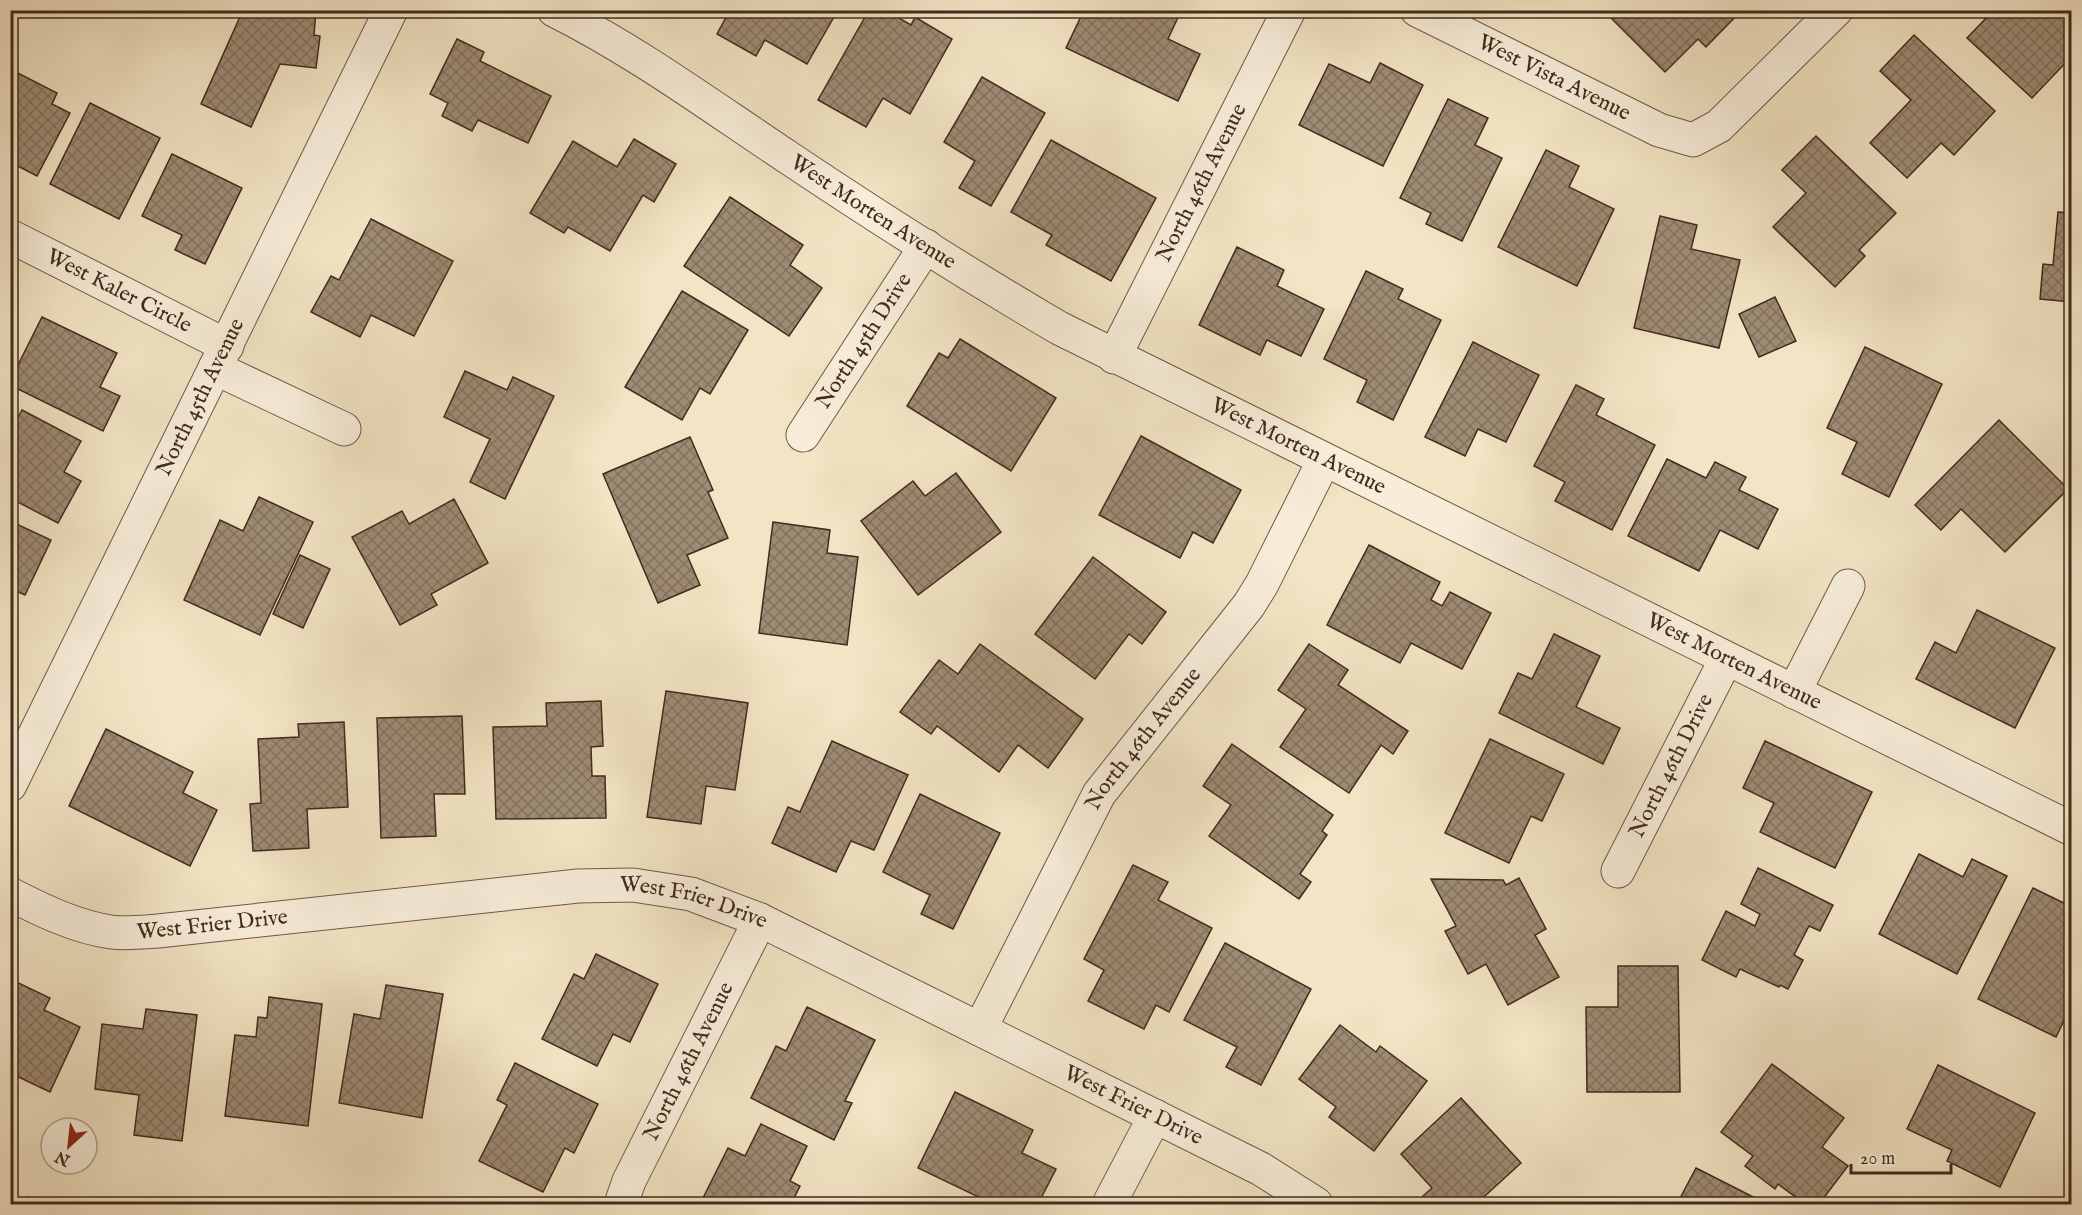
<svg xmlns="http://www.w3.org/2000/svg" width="2082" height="1215" viewBox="0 0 2082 1215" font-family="'IM FELL English',serif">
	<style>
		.building { fill: url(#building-cross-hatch); stroke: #432a1d; stroke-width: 1.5 }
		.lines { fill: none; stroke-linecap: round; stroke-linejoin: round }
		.street-casing { stroke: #6f5847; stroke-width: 35 }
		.street { stroke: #f7edd9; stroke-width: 33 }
		.labels { text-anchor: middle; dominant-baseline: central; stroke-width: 5; stroke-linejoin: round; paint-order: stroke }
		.street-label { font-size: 22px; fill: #432a1d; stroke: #f7edd9 }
	</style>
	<defs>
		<pattern id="building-cross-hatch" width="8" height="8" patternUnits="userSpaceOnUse" patternTransform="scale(1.5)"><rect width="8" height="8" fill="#9e8b74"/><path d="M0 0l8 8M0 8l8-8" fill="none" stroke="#82725f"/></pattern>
	</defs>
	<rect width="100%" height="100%" fill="#f2e4c4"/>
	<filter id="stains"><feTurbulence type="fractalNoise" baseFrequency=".00333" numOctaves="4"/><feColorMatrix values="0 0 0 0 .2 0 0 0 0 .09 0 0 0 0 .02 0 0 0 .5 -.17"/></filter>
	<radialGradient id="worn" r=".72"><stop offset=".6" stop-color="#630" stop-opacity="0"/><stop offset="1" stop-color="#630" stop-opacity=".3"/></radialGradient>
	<g class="building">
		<path d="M243,10h73l-2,25 6,1 -4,32 -36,-4 -29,63 -50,-23z"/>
		<path d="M730,10h108l-31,54 -42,-24 -9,16 -39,-22z"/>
		<path d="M869,10h16l26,15 4,-8 37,22 -42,75 -27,-16 -17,29 -48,-27z"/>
		<path d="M1084,10l97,1 -13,28 32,15 -22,47 -112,-53z"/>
		<path d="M1612,10h130l-36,37 -8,-8 -33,33 -57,-57z"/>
		<path d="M1990,10h71l11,10v36l-40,42 -65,-60 25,-26z"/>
		<path d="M1914,35l81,76 -41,44 -13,-12 -34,35 -37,-35 41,-43 -31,-29z"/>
		<path d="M457,39l27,13 -4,9 71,35 -23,47 -50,-23 -6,11 -30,-15 6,-13 -18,-9z"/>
		<path d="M1380,63l43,22 -40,81 -84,-41 30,-61 41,19z"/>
		<path d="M10,69l47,24 -5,11 18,9 -33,63 -27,-14z"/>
		<path d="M982,77l63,36 -54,93 -32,-18 16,-27 -31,-19z"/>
		<path d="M1448,99l40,19 -13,27 27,13 -40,83 -36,-17 5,-11 -31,-15z"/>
		<path d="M90,103l70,35 -41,81 -69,-35z"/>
		<path d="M1816,136l80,77 -37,37 6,6 -30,31 -62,-60 33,-34 -24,-23z"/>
		<path d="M634,139l42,25 -22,38 -11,-7 -33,56 -42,-24 -4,6 -34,-20 43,-72 44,26z"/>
		<path d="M1051,140l105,58 -45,83 -65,-36 6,-10 -41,-23z"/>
		<path d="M1546,150l33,16 -10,21 45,22 -37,77 -79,-39z"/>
		<path d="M172,154l70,34 -37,76 -30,-14 7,-15 -40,-19z"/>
		<path d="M730,197l73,48 -13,20 32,23 -33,48 -105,-70z"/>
		<path d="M2058,212l14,1v89l-32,-3 3,-35 10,1z"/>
		<path d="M1660,216l37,9 -6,24 49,11 -21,88 -85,-20z"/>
		<path d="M371,219l82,42 -39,75 -43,-21 -11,22 -49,-25 20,-36 8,4z"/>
		<path d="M1237,247l47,23 -7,16 47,23 -23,47 -34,-16 -7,15 -61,-30z"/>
		<path d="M1366,271l37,18 -5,10 43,21 -48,100 -36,-18 10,-22 -43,-21z"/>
		<path d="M682,291l66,39 -38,64 -10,-6 -18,32 -57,-33z"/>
		<path d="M1775,297l21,44 -37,16 -20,-43z"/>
		<path d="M42,317l75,36 -17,34 20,9 -17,35 -93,-46v-4z"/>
		<path d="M960,339l96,59 -45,73 -104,-65 32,-53 9,5z"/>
		<path d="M1473,342l66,33 -33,67 -28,-13 -13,27 -40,-19z"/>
		<path d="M1865,347l77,37 -53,113 -47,-23 15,-32 -30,-14z"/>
		<path d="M465,371l42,19 6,-13 41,19 -49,103 -35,-17 20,-43 -46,-22z"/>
		<path d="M1576,385l28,14 -8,16 59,30 -43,85 -57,-29 10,-19 -31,-16z"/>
		<path d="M22,410l59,31 -17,31 17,9 -23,42 -48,-25v-66z"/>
		<path d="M1999,420l69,69 -63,63 -44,-43 -20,21 -26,-25z"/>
		<path d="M1141,436l100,54 -28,53 -20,-11 -13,26 -81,-43z"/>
		<path d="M690,437l23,53 -5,2 20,46 -41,17 13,30 -42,18 -55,-129z"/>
		<path d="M1667,459l39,19 9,-16 31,15 -7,13 39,19 -20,40 -38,-19 -21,41 -71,-35z"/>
		<path d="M956,473l45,59 -83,63 -57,-74 52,-40 12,15z"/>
		<path d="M259,497l54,25 -53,113 -76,-35 36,-80 23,11z"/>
		<path d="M454,499l34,64 -57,31 6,11 -37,20 -48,-88 50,-26 7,13z"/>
		<path d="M10,521l41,19 -26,55 -15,-7z"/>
		<path d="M773,522l57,8 -3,23 31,4 -11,88 -88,-12z"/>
		<path d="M1369,545l71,37 -9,18 11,6 8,-14 41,21 -29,56 -51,-26 -11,20 -73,-38z"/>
		<path d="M300,555l30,14 -27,59 -30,-14z"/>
		<path d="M1093,557l73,55 -24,32 -13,-10 -34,45 -60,-45z"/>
		<path d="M1977,610l78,38 -40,80 -99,-49 19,-37 21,11z"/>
		<path d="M1554,634l46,22 -24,51 44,21 -17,36 -104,-51 19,-40 14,6z"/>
		<path d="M980,644l103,75 -35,49 -30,-23 -19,27 -62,-46 -6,8 -31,-22 39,-52 19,14z"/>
		<path d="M1309,644l39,26 -10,15 70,46 -15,23 -12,-9 -32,48 -69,-46 26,-38 -28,-19z"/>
		<path d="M666,691l82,12 -13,87 -29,-4 -5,38 -54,-7z"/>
		<path d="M601,701l2,45 -12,1 1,29h13l1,42 -110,1 -3,-92 54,-1 -1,-23z"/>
		<path d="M462,716l3,78h-31l2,42 -55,2 -4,-120z"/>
		<path d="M344,722l4,85 -41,2 2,39 -56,3 -3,-47 11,-1 -3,-64 41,-2 -1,-13z"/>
		<path d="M106,729l87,43 -10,21 34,17 -27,56 -121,-60z"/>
		<path d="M1490,739l74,35 -22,47 -11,-5 -22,47 -64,-30z"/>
		<path d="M832,741l76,34 -34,75 -23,-9 -15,31 -64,-29 16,-36 12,5z"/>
		<path d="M1765,741l107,51 -37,76 -75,-36 14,-29 -31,-15z"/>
		<path d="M1232,744l101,71 -11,16 5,4 -27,39 11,8 -12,17 -90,-63 22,-31 -28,-19z"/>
		<path d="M920,794l80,39 -47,96 -32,-15 9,-19 -47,-23z"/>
		<path d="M1919,854l44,23 9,-18 35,17 -50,98 -78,-40z"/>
		<path d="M1133,865l35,17 -10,18 54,28 -43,84 -13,-7 -12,24 -56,-28 16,-31 -20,-11z"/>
		<path d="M1758,868l75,37 -13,26 -11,-5 -15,29 9,5 -15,29 -8,-4 -1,2 -39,-18 -4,8 -34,-17 24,-49 29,15 5,-12 -19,-10z"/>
		<path d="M1519,878l27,51 -11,6 24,42 -51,28 -22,-41 -18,10 -23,-43 11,-5 -25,-47 72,1 3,5z"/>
		<path d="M2033,888l39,19v23l-7,14 7,3v57l-16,33 -78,-38z"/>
		<path d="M1225,943l86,46 -50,96 -35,-18 11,-20 -53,-27z"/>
		<path d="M596,954l62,30 -28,58 -17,-8 -16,32 -55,-27 32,-65 10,5z"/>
		<path d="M1618,966h60l2,126h-93l-1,-85h32z"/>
		<path d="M10,979l40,19 -6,12 36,17 -30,65 -40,-19z"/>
		<path d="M386,985l57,9 -21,124 -83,-15 15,-89 26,5z"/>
		<path d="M269,997l53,7 -14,122 -83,-10 10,-81 21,2 2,-20 9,1z"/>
		<path d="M807,1007l68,33 -30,61 7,2 -18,37 -83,-42 25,-52 10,5z"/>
		<path d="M146,1009l51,6 -15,126 -48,-6 5,-40 -44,-6 7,-65 41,5z"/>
		<path d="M1340,1025l36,27 4,-6 47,35 -53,70 -45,-34 7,-10 -37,-28z"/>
		<path d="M515,1063l83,41 -24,49 -9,-5 -22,44 -64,-31 28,-56 -10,-5z"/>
		<path d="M1772,1064l72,54 -22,29 26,19 -29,38h-14l-27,-20 -3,5 -30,-23 8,-10 -32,-24z"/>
		<path d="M1938,1065l97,48 -35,74 -53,-26 5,-11 -45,-21z"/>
		<path d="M955,1092l78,38 -11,23 34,16 -18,35h-45l-75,-36z"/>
		<path d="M1461,1098l60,65 -45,41h-62l18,-16 -31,-34z"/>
		<path d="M761,1124l46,22 -17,35 10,5 -9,18h-91l28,-56 17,8z"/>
		<path d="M1696,1168l71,36h-90z"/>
		<path d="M28,1197l21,7h-24z"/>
	</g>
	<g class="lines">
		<g class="street-casing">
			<g id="street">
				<path id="s1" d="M554,10c82,41 158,97 235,148 88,59 178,116 270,170l1013,501"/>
				<path id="s2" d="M1417,10l242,120 34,10 26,-14 117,-116"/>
				<path id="s3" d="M10,236l217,110"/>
				<path id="s4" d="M1114,357l175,-347"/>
				<path d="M215,368l129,61"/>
				<path id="s5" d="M803,435l123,-189"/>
				<path d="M1794,692l54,-106"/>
				<path id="s6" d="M10,785l381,-775"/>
				<path id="s7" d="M1618,871l108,-212"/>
				<path id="s8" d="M10,894c31,16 66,33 101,38 15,2 32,0 47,-1l420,-45 55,-1 58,9 69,26 501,249 55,35"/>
				<path id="s9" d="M980,1029l119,-235 150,-189 13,-21 62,-124"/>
				<path id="s10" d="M621,1204l8,-23 131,-261"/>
				<path d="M1109,1204l46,-88"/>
			</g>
		</g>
		<use href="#street" class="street"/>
	</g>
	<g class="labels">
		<g class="street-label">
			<text stroke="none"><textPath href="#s2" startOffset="153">West Vista Avenue</textPath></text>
			<text stroke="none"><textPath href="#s4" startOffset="195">North 46th Avenue</textPath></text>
			<text stroke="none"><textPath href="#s1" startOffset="378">West Morten Avenue</textPath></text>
			<text stroke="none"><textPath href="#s3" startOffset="122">West Kaler Circle</textPath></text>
			<text stroke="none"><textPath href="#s5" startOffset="112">North 45th Drive</textPath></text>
			<text stroke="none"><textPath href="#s6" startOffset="432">North 45th Avenue</textPath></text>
			<text stroke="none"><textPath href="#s1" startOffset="864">West Morten Avenue</textPath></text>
			<text stroke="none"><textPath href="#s1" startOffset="1350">West Morten Avenue</textPath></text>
			<text stroke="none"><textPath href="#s9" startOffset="334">North 46th Avenue</textPath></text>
			<text stroke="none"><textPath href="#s7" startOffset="118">North 46th Drive</textPath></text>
			<text stroke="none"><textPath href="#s8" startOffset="696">West Frier Drive</textPath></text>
			<text stroke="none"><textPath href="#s8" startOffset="210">West Frier Drive</textPath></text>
			<text stroke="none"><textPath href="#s10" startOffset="158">North 46th Avenue</textPath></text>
			<text stroke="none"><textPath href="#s8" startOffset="1182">West Frier Drive</textPath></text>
		</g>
	</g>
	<rect width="2082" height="1215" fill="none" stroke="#f2e4c4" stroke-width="36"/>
	<rect x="12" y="12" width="2058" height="1191" fill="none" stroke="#432a1d" stroke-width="3"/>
	<rect x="18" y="18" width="2046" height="1179" fill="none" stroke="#432a1d" stroke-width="1.5"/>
	<g transform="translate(69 1146) rotate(207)"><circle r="28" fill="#f7edd9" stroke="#af9f8e" stroke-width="1.5"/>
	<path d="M0-4.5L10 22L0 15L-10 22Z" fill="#8f2418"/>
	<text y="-9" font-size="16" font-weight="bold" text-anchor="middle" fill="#432a1d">N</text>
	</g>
	<path d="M1851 1164v9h100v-9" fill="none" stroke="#432a1d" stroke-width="3"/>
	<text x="1860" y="1164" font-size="18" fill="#432a1d" stroke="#f7edd9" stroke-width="4.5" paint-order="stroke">20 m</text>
	<rect width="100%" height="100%" filter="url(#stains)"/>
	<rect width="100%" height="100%" fill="url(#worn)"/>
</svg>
